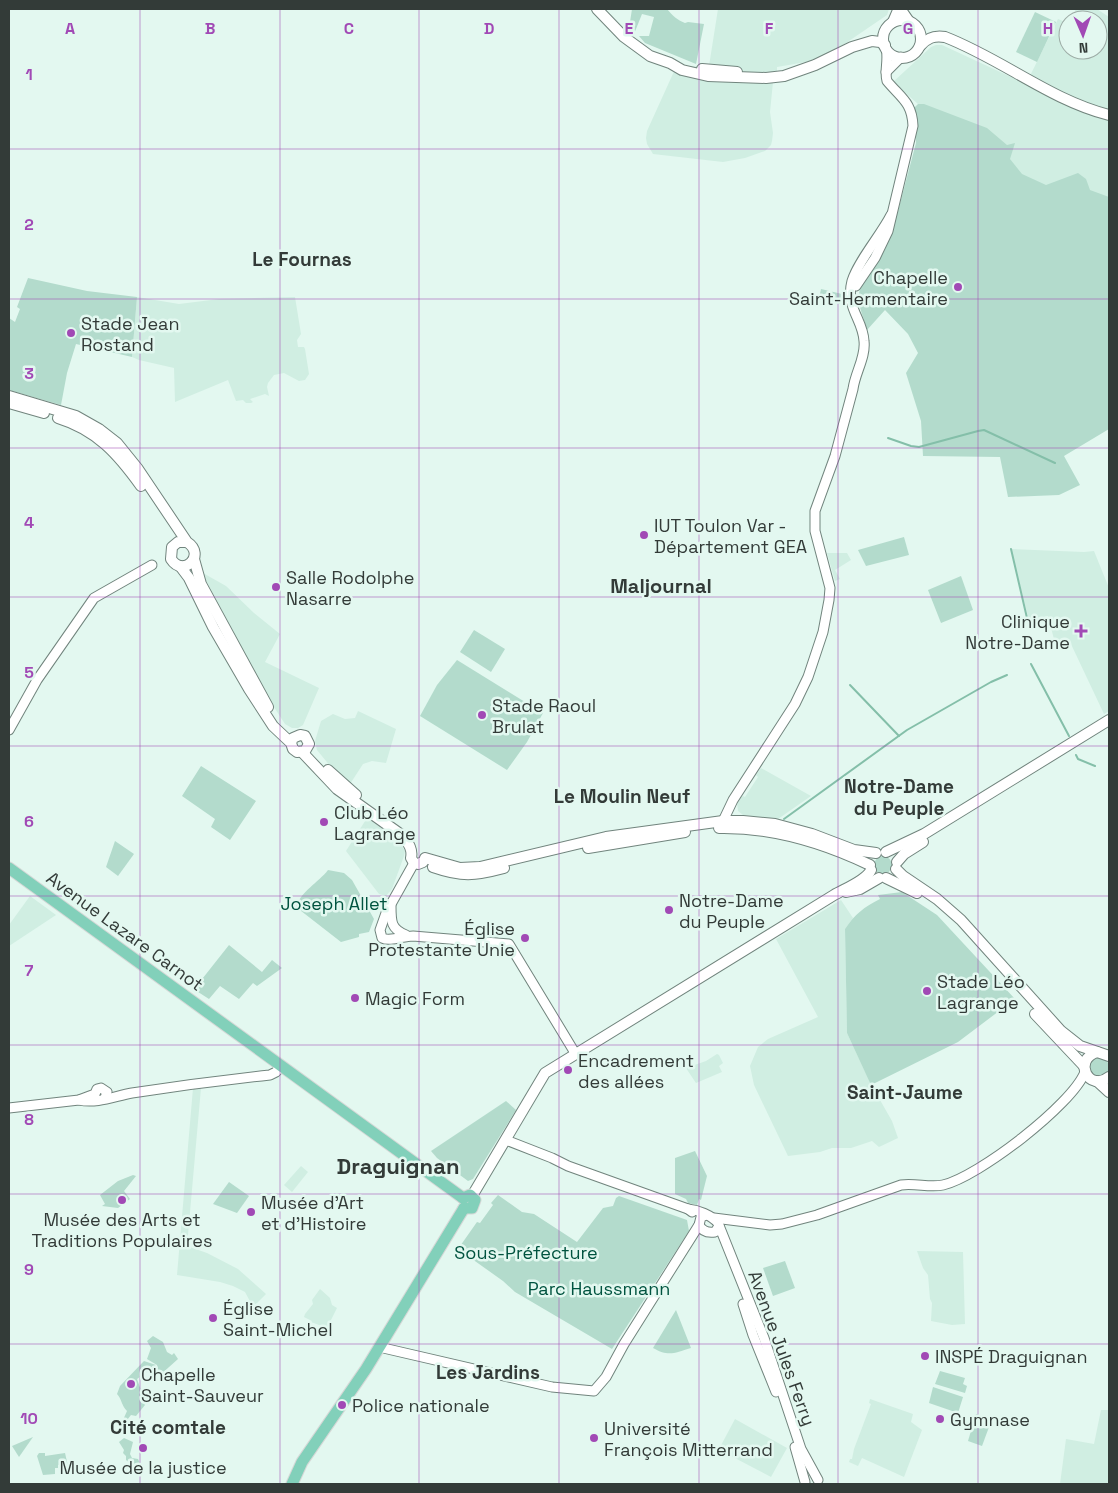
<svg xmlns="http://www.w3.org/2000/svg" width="1118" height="1493" viewBox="0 0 1118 1493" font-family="'Space Grotesk',sans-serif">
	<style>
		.built { fill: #d0eee2 }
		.green { fill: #b3dbcc }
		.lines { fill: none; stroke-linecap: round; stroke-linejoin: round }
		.stream { stroke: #84bfa9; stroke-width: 2 }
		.tertiary-casing { stroke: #71847d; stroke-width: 11 }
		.secondary-casing { stroke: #71847d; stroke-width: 12 }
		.primary-casing { stroke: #d6d8d7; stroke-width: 13 }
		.tertiary { stroke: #fff; stroke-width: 9 }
		.secondary { stroke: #fff; stroke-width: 10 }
		.primary { stroke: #82d0ba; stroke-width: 11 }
		.grid { fill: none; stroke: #a149b5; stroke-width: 1; stroke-opacity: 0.55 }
		.poi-dot { fill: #a149b5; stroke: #e3f8f0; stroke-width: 2 }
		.labels { text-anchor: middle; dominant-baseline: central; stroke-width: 5; stroke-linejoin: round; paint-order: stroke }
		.poi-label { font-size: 18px; fill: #333b38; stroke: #e3f8f0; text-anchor: start }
		.park-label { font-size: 18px; fill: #00533f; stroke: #e3f8f0 }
		.street-label { font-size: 18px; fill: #333b38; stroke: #e3f8f0 }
		.neighbourhood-label { font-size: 19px; font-weight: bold; fill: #333b38; stroke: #e3f8f0 }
		.quarter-label { font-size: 20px; font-weight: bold; fill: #333b38; stroke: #e3f8f0 }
		.district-label { font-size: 22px; font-weight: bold; fill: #333b38; stroke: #e3f8f0 }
		.grid-label { font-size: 16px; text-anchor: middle; font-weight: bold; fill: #a149b5; stroke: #e3f8f0; stroke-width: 5; stroke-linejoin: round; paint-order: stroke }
	</style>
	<rect width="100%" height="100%" fill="#e3f8f0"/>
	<g class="built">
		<path d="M718,9h171l-2,6 -41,28 -34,18 -35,6v13l-4,2 -3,30 3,21 -1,8 -1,4 -6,6 -20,7 -22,4 -70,-8 -6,-10 -1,-6 1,-7 29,-64 33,-1z"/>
		<path d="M1076,9h21l12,8v187l-64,-15 -40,-23 -3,-23 -84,-39 -25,-22 38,-35 5,-2h6l84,39 32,-65 10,4v27h30v-30h-28z"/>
		<path d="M137,297l42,7 40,-5 76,-2 6,37 -4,6 1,7h6l1,2 4,25 -4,6 -6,1 -15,-8 -10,2 -6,8 -1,4 2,9 -4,-2 -15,5 3,3 -2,1h-5l-3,-3 -7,1 -8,-21 -53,22 -1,-34 -35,-8 -7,-3z"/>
		<path d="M1011,549l73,3 10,-1 15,37v123l-5,3 -34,-72 -14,5 -8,-31 -19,5z"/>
		<path d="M827,553h20l4,7 -16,10 5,9 -5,2z"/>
		<path d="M203,573l23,13 28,27 26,21 -15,28 54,26 -16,37 -5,3h-6l-7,-4 -15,-23 -67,-126z"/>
		<path d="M358,711l38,18 -10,34 -14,-2 -9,3 -13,20 -19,-17 -14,-17 -2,-9 6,-20 12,-7 12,5 10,-1z"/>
		<path d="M761,768l50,28 -33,23 -35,-4 -5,-4 -1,-8 3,-5 3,-2 2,1 13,-20 -2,-2z"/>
		<path d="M367,818l31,22 7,11 -1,5 -12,33 -6,7 -7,-2 -33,-43z"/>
		<path d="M30,896l26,19 -47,31v-21z"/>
		<path d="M841,900l12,18 -8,11 2,104 25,53 20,35 6,17 -19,9 -7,-6 -21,7h-19l-12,4 -32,4 -34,-71 -4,-19 8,-19 10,-8 50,-22 -42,-78z"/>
		<path d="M717,1054l2,1 4,8 -4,3 3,6 -26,11 -10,-15 20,-7z"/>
		<path d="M193,1088h8l-14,158 20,7 31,16 28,25 -13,13 -8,-15 -12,-6 -13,-4 -43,-7z"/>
		<path d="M301,1166l7,6 -16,20 -8,-7z"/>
		<path d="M917,1251l46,1 2,72 -13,1 -21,-4 1,-18 -2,-4 -2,-24 -5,-7z"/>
		<path d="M320,1289l10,9 2,7 5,3 -10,20 -16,-6 1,-1 -8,-4 1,-3 8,-10 -1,-4z"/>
		<path d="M870,1399l43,15 -2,8 11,8 -18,47 -42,-19 -4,8 -9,-4 1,-3h2l2,-10 17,-45 -2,-1z"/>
		<path d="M1101,1410h8v74h-49l6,-45 28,5z"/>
		<path d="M735,1419l52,29 -16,29 -42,-22 -1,2 -10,-6z"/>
	</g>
	<g class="green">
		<path d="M632,9h35c6,7 10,11 18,14l3,-1 16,2 -8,40 -51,-21 -6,-7h10l5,-19 -12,-3 -8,20 -4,-12z"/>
		<path d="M1035,12l21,10 -19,40 -21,-10z"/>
		<path d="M918,104h6l63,24 20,17 8,-2 -5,16 12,15 24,11 32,-12 8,6 4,11 19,7v232l-45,27 16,29 -21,10 -51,2 -8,-40 -77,-1 -2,-35 -15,-48 12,-20 -10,-19 -23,-24 -18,20 -9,-29 2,-14 25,-38 13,-38 18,-68 -2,-35z"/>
		<path d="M28,278l59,13 50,6 -5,60 -56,-13 -9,29 -6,32 -52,-15v-72l6,4 5,-13 -3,-2z"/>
		<path d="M821,289l21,5 -2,10 -21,-5z"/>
		<path d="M904,537l5,18 -43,11 -8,-16z"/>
		<path d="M961,576l12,34 -32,13 -13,-33z"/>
		<path d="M474,630l31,19 -14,23 -31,-20z"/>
		<path d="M457,660l86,53 -16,29 -20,28 -87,-54 17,-31z"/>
		<path d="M201,766l55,35 -26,39 -19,-13 4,-8 -33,-23z"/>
		<path d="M115,841l19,13 -16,22 -12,-9z"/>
		<circle cx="883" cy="865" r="9"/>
		<path d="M328,870l16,3 8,7 22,39 -5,13 -10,2v3l-18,5 -45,-35c5,-16 22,-24 32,-37z"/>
		<path d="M902,892l35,23 78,84 -57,43 -87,43 -24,-52 -2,-104c10,-15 19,-22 35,-30l-2,-4z"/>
		<path d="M229,945l33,27 10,-12 10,8 -25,18 -4,-3 -14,16 -19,-13 -11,13 -14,-9v-2z"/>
		<circle cx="1099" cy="1067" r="10"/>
		<path d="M506,1101l10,9 -43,69 -5,2 -31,-23 -6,-7z"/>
		<path d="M695,1151l12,25 -6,24 -2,-1 -2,6 -9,-2 -2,-4 -11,-5v-36z"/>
		<path d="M133,1175l3,1 -12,15 6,8 -12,9 -16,-2 3,-2 -5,-9 18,-14z"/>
		<path d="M229,1182l20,14 -12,17 -24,-9z"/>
		<path d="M498,1195l24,17 12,2 43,28 26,-34 10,-2 3,-8 3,-2 68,24 2,11 -77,118 -97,-57 -12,-11 -45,-32 19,-27 3,1 13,-18 -2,-2z"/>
		<path d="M785,1261l10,27 -22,8 -10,-28z"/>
		<path d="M676,1310l15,38c-17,5 -22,9 -38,0z"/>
		<path d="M153,1336l10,6 4,10 5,3 2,-2 4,6 -19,17 -2,-11 -10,-6 4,-11 -4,-7z"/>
		<path d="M144,1361l12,4 -19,14 6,17 -2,1 4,8 -9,11 -5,-1 -4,5h-4l4,-9c-6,-6 -5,-12 -10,-17l3,-8z"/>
		<path d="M940,1371l25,7 -2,6 4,2 -2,7 -30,-9z"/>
		<path d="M933,1387l30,10 -5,16 -29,-10z"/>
		<path d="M976,1414l16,5 -10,27 -14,-5z"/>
		<path d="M33,1437l-14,20 -7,-11z"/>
		<path d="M124,1438l9,4 -3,12 2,4 6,1 2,4 -4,5 -10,-8v-4l-3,-3 1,-3 -5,-8z"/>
		<path d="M39,1453h6v3l20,-3 3,13h-2l-1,-2 -7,1v3h-3v6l-12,1 -6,-19z"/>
	</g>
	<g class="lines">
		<g class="stream">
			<path d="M888,438l23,8 8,1 59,-16 6,-1 71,33"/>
			<path d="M1011,549l16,69"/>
			<path d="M1031,664l38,72"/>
			<path d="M850,685l49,51"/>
			<path d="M1076,755l2,4 17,7"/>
			<path d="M784,819l123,-89 84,-48 16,-7"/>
		</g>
		<g class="tertiary-casing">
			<g id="tertiary">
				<path d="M901,9l9,13"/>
				<path d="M892,23l6,-14"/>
				<path d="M886,72l15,-15"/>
				<path d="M856,286l19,-28 13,-27 25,-105c-1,-24 -12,-28 -26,-45 -3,-10 2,-21 -1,-33"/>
				<path d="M9,730l28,-50 57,-82 58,-33"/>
				<path d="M723,821l10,-21 62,-96 13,-27 15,-45 6,-32 1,-12 -15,-57v-20l20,-55 18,-67c2,-16 13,-32 11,-48 -1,-22 -19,-33 -12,-60 6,-20 29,-46 39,-66"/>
				<path d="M414,863l-28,50 -6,17 2,8c8,4 21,-2 31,-2l96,8 66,109"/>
				<path d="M391,906c0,16 0,23 15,29"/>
				<path d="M79,1100c18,4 36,-4 53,-7 46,-7 92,-13 138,-18l6,-3 5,-6"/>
				<path d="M9,1108l70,-8 16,-6 2,-5 4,-1 6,4 -2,6"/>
				<path d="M506,1140l46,18 16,8 120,43 4,3"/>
				<path d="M688,1209c10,1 23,6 30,14l46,115 37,111 17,31"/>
				<path d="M714,1218l56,7 12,-1 35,-9 84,-30c15,-2 29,3 42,0 35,-8 129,-80 142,-113"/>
				<path d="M699,1225c3,6 9,8 16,7l4,-6"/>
				<path d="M743,1304l10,31 23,57"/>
				<path d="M379,1347l173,40 42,4 12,-14 18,-33 75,-119 2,-8 5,-2"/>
				<path d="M795,1447l10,35"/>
			</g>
		</g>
		<g class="secondary-casing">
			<g id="secondary">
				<path d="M597,9l27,28 26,19 20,7 12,7 26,6 58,2 18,-2 31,-11 37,-18 20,-6 8,1 5,3"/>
				<circle cx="902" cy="39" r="19"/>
				<path d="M920,46c7,-8 14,-11 25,-9 57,22 105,63 164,78"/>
				<path d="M702,69l35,3"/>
				<path d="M9,396l67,20 23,13 18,14 21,26 49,73c20,13 -4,36 -16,17l1,-12 6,-5h9"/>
				<path d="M9,403l35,10"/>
				<path d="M58,418c39,12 60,36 83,68"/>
				<path d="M194,559l7,25 67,123"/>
				<path d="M180,566l9,12 24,49 36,62 24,37 18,17 2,6 4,3 8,-1 4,-7 -4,-8 -5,-1 -7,3 -2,5"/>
				<path d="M302,752l35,37 66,47c5,7 10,13 8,22l3,5 4,1 5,-2"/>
				<path d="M328,770l28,25"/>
				<path d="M719,828c53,-1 103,14 151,37"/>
				<path d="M588,848l97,-16"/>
				<path d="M886,852l38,-18 185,-114"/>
				<path d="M425,858l35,10 20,-1 126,-30 117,-16h20l32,3 37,10 42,16 22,3"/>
				<path d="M897,862l7,-8 19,-12"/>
				<path d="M433,867c29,10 41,9 71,1"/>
				<path d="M896,869l7,7 34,23 24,21 100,111 19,15 29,10"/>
				<path d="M886,878l31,15"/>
				<path d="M846,892l14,-3 19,-11"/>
				<path d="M1035,1014l49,52"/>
				<path d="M1097,1052c-25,8 -8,41 12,25"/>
				<path d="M1097,1081l12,11"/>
				<path d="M472,1196l73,-123 289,-178c10,-6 32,-14 37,-25"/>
			</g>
		</g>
		<g class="primary-casing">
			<g id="primary">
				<path d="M9,868l454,330"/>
				<path d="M463,1198l7,-3 5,5 -3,8h-8"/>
				<path d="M292,1484l10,-22 64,-93 98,-161"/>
			</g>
		</g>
		<use href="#tertiary" class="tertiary"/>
		<use href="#secondary" class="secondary"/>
		<use href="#primary" class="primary"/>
	</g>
	<path class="grid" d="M140,9v1475M280,9v1475M419,9v1475M559,9v1475M699,9v1475M838,9v1475M978,9v1475M9,149h1100M9,299h1100M9,448h1100M9,597h1100M9,746h1100M9,896h1100M9,1045h1100M9,1194h1100M9,1344h1100"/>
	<g class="poi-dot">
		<circle cx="958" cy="287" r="5"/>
		<circle cx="71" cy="333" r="5"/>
		<circle cx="644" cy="535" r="5"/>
		<circle cx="276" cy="587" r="5"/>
		<path d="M1078.5 623.5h5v5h5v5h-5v5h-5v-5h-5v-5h5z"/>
		<circle cx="482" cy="715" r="5"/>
		<circle cx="324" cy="822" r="5"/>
		<circle cx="669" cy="910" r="5"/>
		<circle cx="525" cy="938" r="5"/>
		<circle cx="927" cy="991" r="5"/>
		<circle cx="355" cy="998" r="5"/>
		<circle cx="568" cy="1070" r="5"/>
		<circle cx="122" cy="1200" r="5"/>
		<circle cx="251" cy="1212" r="5"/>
		<circle cx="213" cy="1318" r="5"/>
		<circle cx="925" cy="1356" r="5"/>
		<circle cx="131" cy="1384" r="5"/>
		<circle cx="342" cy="1405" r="5"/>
		<circle cx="940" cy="1419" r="5"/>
		<circle cx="594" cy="1438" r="5"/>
		<circle cx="143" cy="1448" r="5"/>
	</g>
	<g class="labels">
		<g class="poi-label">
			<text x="948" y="277" text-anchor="end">Chapelle<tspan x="948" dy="21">Saint-Hermentaire</tspan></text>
			<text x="81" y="323">Stade Jean<tspan x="81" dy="21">Rostand</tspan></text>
			<text x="654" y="525">IUT Toulon Var -<tspan x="654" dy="21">Département GEA</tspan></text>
			<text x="286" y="577">Salle Rodolphe<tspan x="286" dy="21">Nasarre</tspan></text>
			<text x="1070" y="621" text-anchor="end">Clinique<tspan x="1070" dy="21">Notre-Dame</tspan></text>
			<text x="492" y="705">Stade Raoul<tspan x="492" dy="21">Brulat</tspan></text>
			<text x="334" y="812">Club Léo<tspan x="334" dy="21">Lagrange</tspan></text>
			<text x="679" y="900">Notre-Dame<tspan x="679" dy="21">du Peuple</tspan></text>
			<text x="515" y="928" text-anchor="end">Église<tspan x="515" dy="21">Protestante Unie</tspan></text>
			<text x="937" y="981">Stade Léo<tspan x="937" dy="21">Lagrange</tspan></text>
			<text x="365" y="998">Magic Form</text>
			<text x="578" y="1060">Encadrement<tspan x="578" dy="21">des allées</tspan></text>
			<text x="261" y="1202">Musée d'Art<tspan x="261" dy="21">et d'Histoire</tspan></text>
			<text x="122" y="1219" text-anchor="middle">Musée des Arts et<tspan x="122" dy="21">Traditions Populaires</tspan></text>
			<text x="223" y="1308">Église<tspan x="223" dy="21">Saint-Michel</tspan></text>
			<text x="935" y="1356">INSPÉ Draguignan</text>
			<text x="141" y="1374">Chapelle<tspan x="141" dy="21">Saint-Sauveur</tspan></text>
			<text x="352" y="1405">Police nationale</text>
			<text x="950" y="1419">Gymnase</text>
			<text x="604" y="1428">Université<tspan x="604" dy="21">François Mitterrand</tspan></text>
			<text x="143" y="1467" text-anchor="middle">Musée de la justice</text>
		</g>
		<g class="park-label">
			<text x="334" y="903">Joseph Allet</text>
			<text x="526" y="1252">Sous-Préfecture</text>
			<text x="599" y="1288">Parc Haussmann</text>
		</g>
		<g class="street-label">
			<text transform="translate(125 931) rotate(36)">Avenue Lazare Carnot</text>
			<text transform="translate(782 1348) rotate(70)">Avenue Jules Ferry</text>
		</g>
		<g class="neighbourhood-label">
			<text x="302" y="259">Le Fournas</text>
			<text x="899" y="786">Notre-Dame<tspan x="899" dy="22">du Peuple</tspan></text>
			<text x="622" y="796">Le Moulin Neuf</text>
			<text x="905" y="1092">Saint-Jaume</text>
			<text x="488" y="1372">Les Jardins</text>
			<text x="168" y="1427">Cité comtale</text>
		</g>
		<g class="quarter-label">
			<text x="661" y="586">Maljournal</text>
		</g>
		<g class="district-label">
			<text x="398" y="1166">Draguignan</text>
		</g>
	</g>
	<g class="grid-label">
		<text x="70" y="34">A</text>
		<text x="210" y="34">B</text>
		<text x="349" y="34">C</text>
		<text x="489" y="34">D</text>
		<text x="629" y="34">E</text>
		<text x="769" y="34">F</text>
		<text x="908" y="34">G</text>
		<text x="1048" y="34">H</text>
		<text x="29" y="80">1</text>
		<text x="29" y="230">2</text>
		<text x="29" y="379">3</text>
		<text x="29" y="528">4</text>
		<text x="29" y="678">5</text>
		<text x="29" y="827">6</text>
		<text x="29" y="976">7</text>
		<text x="29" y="1125">8</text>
		<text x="29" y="1275">9</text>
		<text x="29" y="1424">10</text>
	</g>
	<rect width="1118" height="1493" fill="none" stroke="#333b38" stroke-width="20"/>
	<g transform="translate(1083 35) rotate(178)"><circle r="24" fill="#e3f8f0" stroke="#9daca6"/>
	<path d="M0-4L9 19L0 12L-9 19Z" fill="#a149b5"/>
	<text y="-8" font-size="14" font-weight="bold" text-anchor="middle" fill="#333b38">N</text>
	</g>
</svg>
